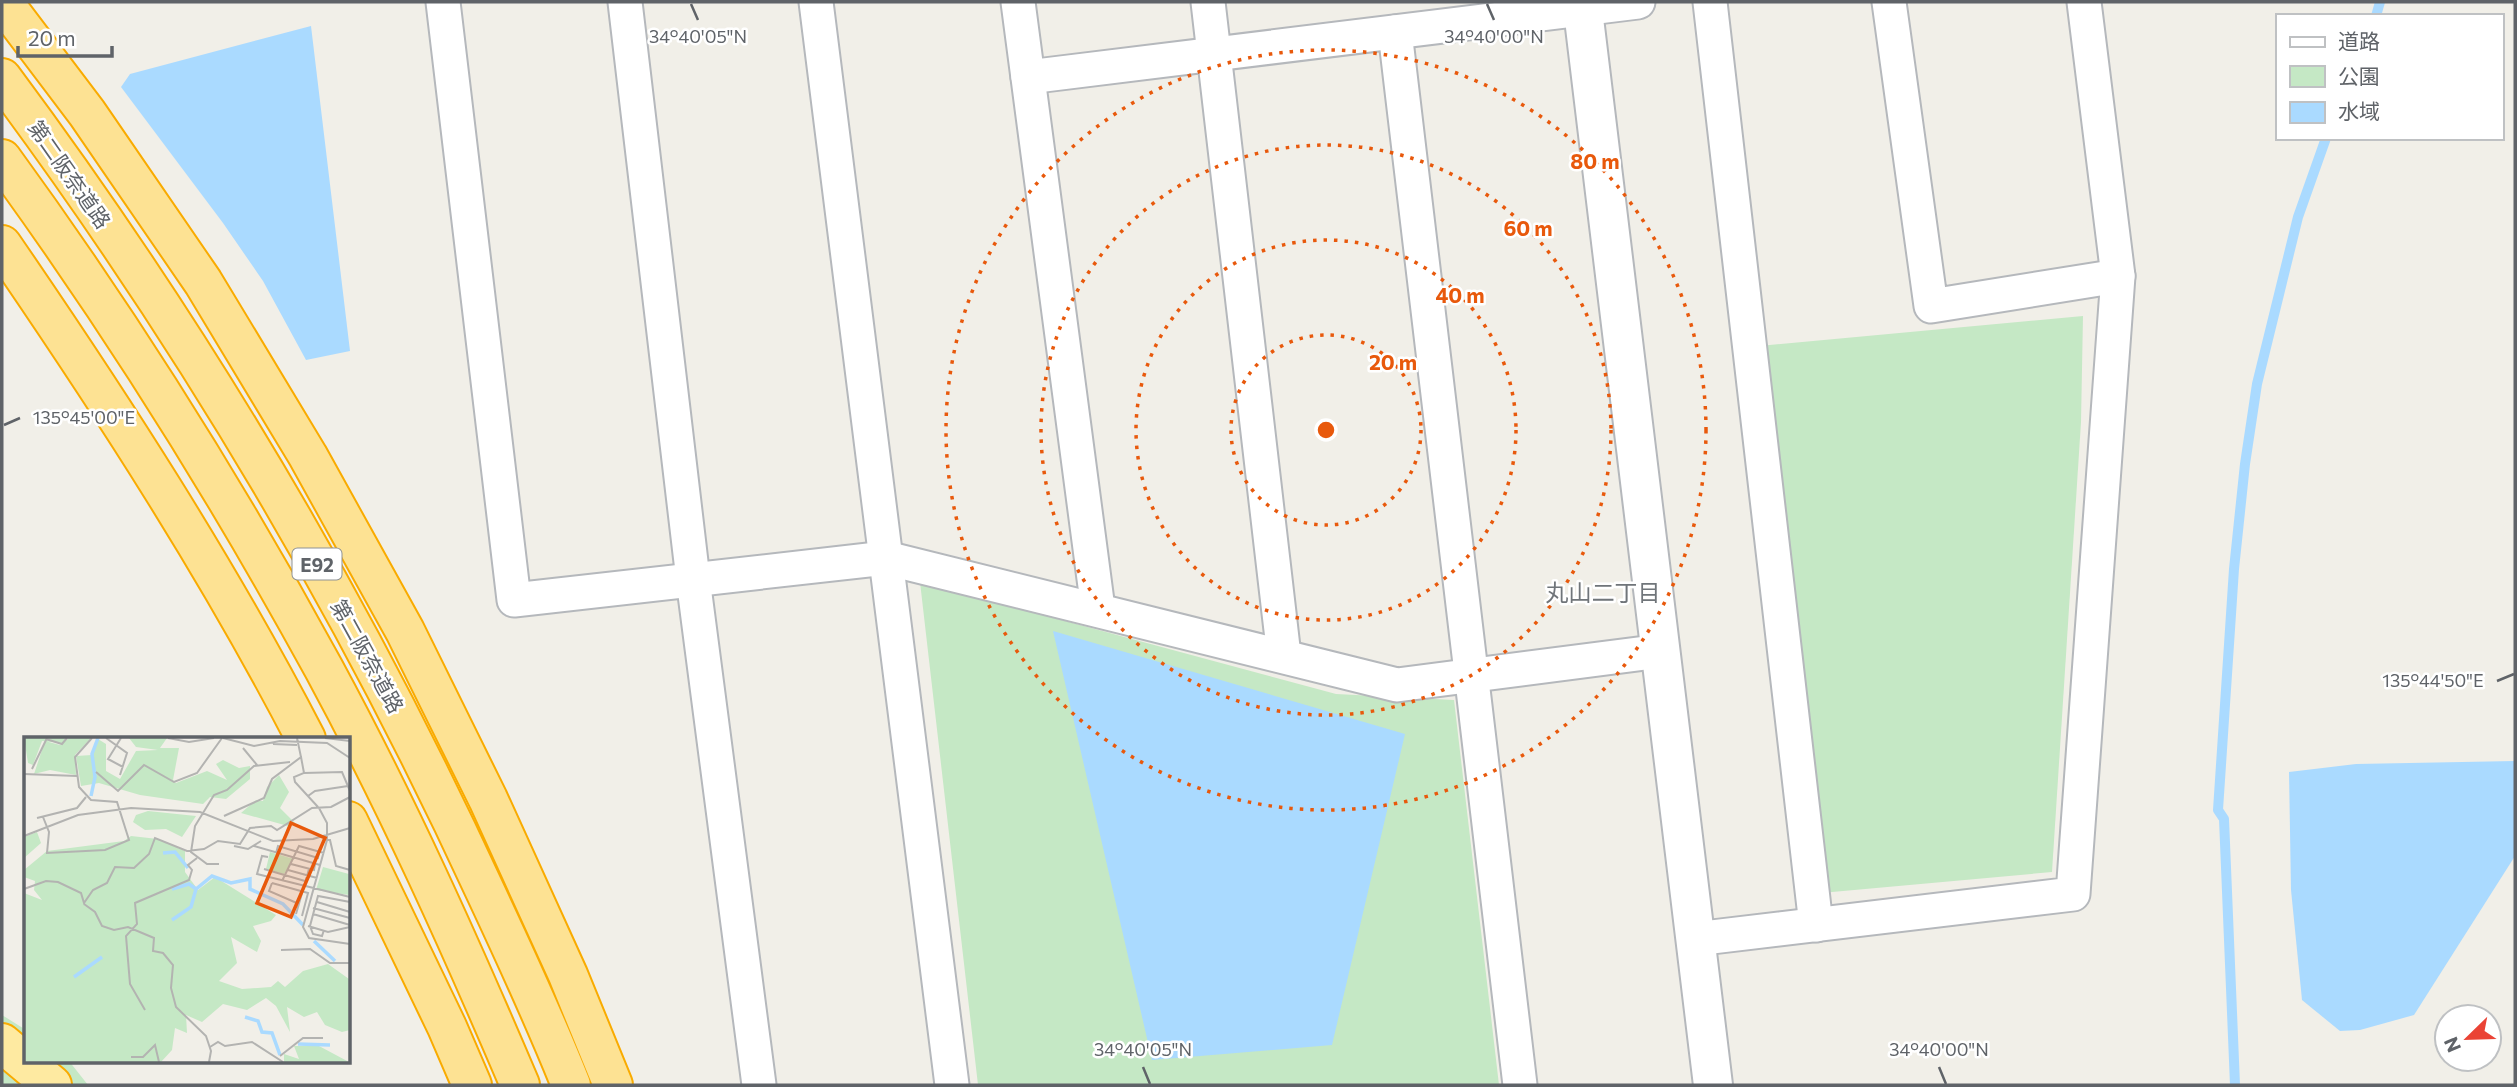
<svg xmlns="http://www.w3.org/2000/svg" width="2517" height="1087" viewBox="0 0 2517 1087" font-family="Commissioner,'Noto Sans JP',sans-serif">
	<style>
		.green { fill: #c5e8c5 }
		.water { fill: #aadaff }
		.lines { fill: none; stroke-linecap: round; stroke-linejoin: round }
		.stream { stroke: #aadaff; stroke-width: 10 }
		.minor-casing { stroke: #b5b8bc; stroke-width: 37 }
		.tertiary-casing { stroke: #b5b8bc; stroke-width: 42 }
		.trunk-casing { stroke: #f9ab00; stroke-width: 42 }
		.motorway-casing { stroke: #f9ab00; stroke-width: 42 }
		.minor { stroke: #fff; stroke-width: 33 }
		.tertiary { stroke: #fff; stroke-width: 38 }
		.trunk { stroke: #feeaa1; stroke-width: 38 }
		.motorway { stroke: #fde293; stroke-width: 38 }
		.ticks { fill: none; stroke: #5f6368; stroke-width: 2.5 }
		.ring { fill: none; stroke: #e8590c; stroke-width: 3.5; stroke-dasharray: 3.5 7 }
		.labels { text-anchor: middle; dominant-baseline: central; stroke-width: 5; stroke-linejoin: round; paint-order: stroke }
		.shield { fill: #fff; stroke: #8f9295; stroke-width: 2 }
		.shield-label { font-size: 19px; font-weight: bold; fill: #5f6368 }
		.street-label { font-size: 21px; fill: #5f6368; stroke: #fff }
		.neighbourhood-label { font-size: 23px; fill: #70757a; stroke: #fff }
		.inset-river { fill: none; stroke: #aadaff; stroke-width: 3.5 }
		.inset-road { fill: none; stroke: #b3b3b1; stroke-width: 2 }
		.view { fill: #e8590c; fill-opacity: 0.15; stroke: #e8590c; stroke-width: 3.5 }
		.inset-edge { fill: none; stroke: #5f6368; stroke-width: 3.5 }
		.ticks-label { font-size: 18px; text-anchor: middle; fill: #5f6368; stroke: #fff; stroke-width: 5; stroke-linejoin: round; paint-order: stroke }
		.centre { fill: #e8590c; stroke: #fff; stroke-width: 3.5 }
		.ring-label { font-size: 21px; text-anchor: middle; font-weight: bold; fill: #e8590c; stroke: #fff; stroke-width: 5; stroke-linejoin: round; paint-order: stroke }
	</style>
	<rect width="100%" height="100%" fill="#f1efe8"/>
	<g class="green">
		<path d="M2083,316l-2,106 -29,450 -231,21 -62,-547z"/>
		<path d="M920,582l416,112 118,6 45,385h-521z"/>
		<path d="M2,1015l24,15v31h43l19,24h-86z"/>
	</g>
	<g class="water">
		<path d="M311,26l39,325 -44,9 -43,-79 -40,-58 -102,-136 9,-13z"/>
		<path d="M1053,631l352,103 -73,311 -180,15z"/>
		<path d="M2515,761v95l-101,159 -54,15 -20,1 -38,-31 -11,-110 -2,-118 67,-8z"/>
	</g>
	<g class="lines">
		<g class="stream">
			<path d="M2376,16l4,-14"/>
			<path d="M2235,1085l-11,-266 -6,-9 16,-241 11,-105 12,-80 41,-167 28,-79"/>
		</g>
		<g class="minor-casing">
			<g id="minor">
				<path d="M443,2l71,598 372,-42 511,127 264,-34"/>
				<path d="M625,2l68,577 66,506"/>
				<path d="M816,2l136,1083"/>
				<path d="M1018,2l80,607"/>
				<path d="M1208,2l76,654"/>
				<path d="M1710,2l106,923"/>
				<path d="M1889,2l42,304 187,-30"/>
				<path d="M1395,32l125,1053"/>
				<path d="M1028,77l610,-75"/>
				<path d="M1695,939l378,-45 45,-618 -34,-274"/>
			</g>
		</g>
		<g class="tertiary-casing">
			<path id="tertiary" d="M1582,2l131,1083"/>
		</g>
		<g class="trunk-casing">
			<path id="trunk" d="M2,1043l50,42"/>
		</g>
		<g class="motorway-casing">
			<g id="motorway">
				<path d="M3,2l84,111 116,169 105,174 97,175 83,168 80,176 45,110"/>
				<path d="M2,78c189,254 352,528 484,815 30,64 59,127 85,192"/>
				<path d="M2,159c118,162 226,334 322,510 73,135 136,275 196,416"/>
				<path d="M2,245c109,159 215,322 304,494"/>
				<path d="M348,821l99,206 25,58"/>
			</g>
		</g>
		<use href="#minor" class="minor"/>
		<use href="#tertiary" class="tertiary"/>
		<use href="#trunk" class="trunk"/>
		<use href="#motorway" class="motorway"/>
	</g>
	<path class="ticks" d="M691,4l7,16M1487,4l7,16M4,425l16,-7M2497,681l17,-7M1143,1067l7,17M1939,1067l7,17"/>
	<g class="ring">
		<circle cx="1326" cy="430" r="95"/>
		<circle cx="1326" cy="430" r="190"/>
		<circle cx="1326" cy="430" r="285"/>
		<circle cx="1326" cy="430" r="380"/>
	</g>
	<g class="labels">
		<rect class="shield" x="292.5" y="548.5" width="49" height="31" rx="5"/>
		<g class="shield-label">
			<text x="317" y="564">E92</text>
		</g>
		<g class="street-label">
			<text transform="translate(70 174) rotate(55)">第二阪奈道路</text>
			<text transform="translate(368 656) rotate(61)">第二阪奈道路</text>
		</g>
		<g class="neighbourhood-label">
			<text x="1603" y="592">丸山二丁目</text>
		</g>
	</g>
	<g transform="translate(24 737)">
		<rect width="326" height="326" fill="#f1efe8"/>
		<path d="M0,1h42l-4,5 -20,-2 -9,24 -5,-2zM45,1h22l-16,17 1,20 -26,-5 -16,4 11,-33 15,4zM105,1h38l-7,10h19l-6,32 3,3 31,-12 20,9 -11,-16 7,-4 16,8 11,-2v13l-24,20 -16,-2 -7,7 -63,-9 -41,-12 -18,3 -5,-30 16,-1 6,-16 8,5v27l14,8 16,-28 22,-1 -22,-3zM255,38l10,17 -9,16 15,15 -7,3 -47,-13 15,-13 7,1 4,-14zM124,74l48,5 -14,21 -16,-8 -21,1 -12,-8 3,-7zM13,95l4,11 -17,15v-21zM107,99l27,3 27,12v21l13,18 17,-13 61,38 -5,6 -18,5 8,15 -4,11 -26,-15 6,26 -18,18 23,8 29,-2 7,-6 7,6 18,-16 25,-7 21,15 1,51 -8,2 -17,-7 -8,-13 -13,5 -17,-10 3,25 -14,-26 -10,-8 -19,12 -24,-6 -21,18 -16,-7 1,18 -12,-5 -3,22 -11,12h-137v-169l18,7 -8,-10 1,-9 -11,-4v-7l23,-19 77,-10zM246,115l24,7 -10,15 -18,-5zM299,130l26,7v21l-33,-5zM270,309h25l30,16h-65v-8l15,5z" fill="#c5e8c5"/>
		<path class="inset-river" d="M67,59l4,-19 -3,-23 6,-16M139,116l12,-1 13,16M148,152l17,-5 7,5 16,-13 19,7 19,-4v10l33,15 20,21M148,183l19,-13 5,-18M290,204l21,20M50,240l28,-20M221,280l13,4 4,11 10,1 8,22M274,307l32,1"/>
		<path class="inset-road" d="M82,1l21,15 -7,22M97,1l-13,21 15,8M144,1l21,4 25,-4M199,1l31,8 26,-5 47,2 23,15M301,1l25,3M22,2l16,5 5,-6M249,7l24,1M219,11l14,17M277,20l3,16 -10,4 1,5 23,25M8,32l15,-31M72,35l22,19 26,-26 30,17 23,-9 25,-35M280,36l38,-1 8,19M0,37l53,2M284,59l7,-5 33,-5M295,71l8,15v17l-24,87 6,11 41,6M200,79l40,-18 8,-19 29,-22 -4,-19M19,80l6,15 -2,21 58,-3 24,-10 -12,-38 -26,-2 -12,-13 -4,-30 17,-19M13,81l40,-10 9,-11M0,99l54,-21 53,-7 69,4 73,29 40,-2 37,-11M303,103h3l6,26 14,4M210,109l14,3 13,-8M230,109l66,19M252,116l2,-7 40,12 1,-6M244,120l-6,-1 -5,18 93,23M195,127h-12l-16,-12 4,-26 19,-31 13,-5 27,-24 36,-4M267,127l23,6 1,-6M240,132l41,12M264,133l29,8M258,144l17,-35 25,7M248,146l36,10 -6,23M248,146l-3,8 30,13M0,152l22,-8 12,1 23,11 3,10 9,-13 14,-7 8,-16 19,1 15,-14 6,-16 32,13 17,-2 14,-8 22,3 10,-16 21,-2 6,4 35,-22 19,-1 19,-10M293,165l33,10M60,167l11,8 7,14 12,4 14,-3 26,11 -1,13 10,2 10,12 -2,23 5,19 30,29 5,15 -2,11M289,171l37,10M272,177l13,-45M289,177l37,11M284,189l20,6 22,-5M300,193l-2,6 -9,-2 -3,-8 8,-30 32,6M257,213l29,-1 20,14h20M121,273l-15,-26 -4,-48 11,-12 -2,-21 54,-23 3,-10 -4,-5 9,-7M186,310l8,-5 7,4 27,-4 31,20M256,319l23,-18h20M107,320h12l12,-12 4,17"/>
		<path class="view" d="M267,86l34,15 -34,79 -34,-14z"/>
		<rect width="326" height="326" class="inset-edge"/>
	</g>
	<g class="ticks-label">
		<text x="698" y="43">34°40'05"N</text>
		<text x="1494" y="43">34°40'00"N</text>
		<text x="84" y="424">135°45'00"E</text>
		<text x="2433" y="687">135°44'50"E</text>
		<text x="1143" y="1056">34°40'05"N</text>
		<text x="1939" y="1056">34°40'00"N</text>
	</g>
	<circle cx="1326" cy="430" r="10" class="centre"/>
	<g class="ring-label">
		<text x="1595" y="169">80 m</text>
		<text x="1528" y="236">60 m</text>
		<text x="1460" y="303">40 m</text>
		<text x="1393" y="370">20 m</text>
	</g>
	<rect width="2517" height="1087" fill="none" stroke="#5f6368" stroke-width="7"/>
	<rect x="2276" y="14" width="228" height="126" fill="#ffffff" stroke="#bfc1c3" stroke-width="2"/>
	<rect x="2290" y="37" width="35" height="10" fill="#ffffff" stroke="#bfc1c3" stroke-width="2"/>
	<text x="2338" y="49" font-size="21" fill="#5f6368">道路</text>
	<rect x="2290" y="66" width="35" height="21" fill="#c5e8c5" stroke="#bfc1c3" stroke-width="2"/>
	<text x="2338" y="84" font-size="21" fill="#5f6368">公園</text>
	<rect x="2290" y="102" width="35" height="21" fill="#aadaff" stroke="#bfc1c3" stroke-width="2"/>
	<text x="2338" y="119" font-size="21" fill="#5f6368">水域</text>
	<g transform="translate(2468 1038) rotate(247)"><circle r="33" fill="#ffffff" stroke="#bfc1c3" stroke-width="2"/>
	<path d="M0-5L12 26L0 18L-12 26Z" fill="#ea4335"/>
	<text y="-10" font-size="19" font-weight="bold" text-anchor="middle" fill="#5f6368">N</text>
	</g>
	<path d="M18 46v10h94v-10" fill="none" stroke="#5f6368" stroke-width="3.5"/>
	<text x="28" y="46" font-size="21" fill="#5f6368" stroke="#ffffff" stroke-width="5" paint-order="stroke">20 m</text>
</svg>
